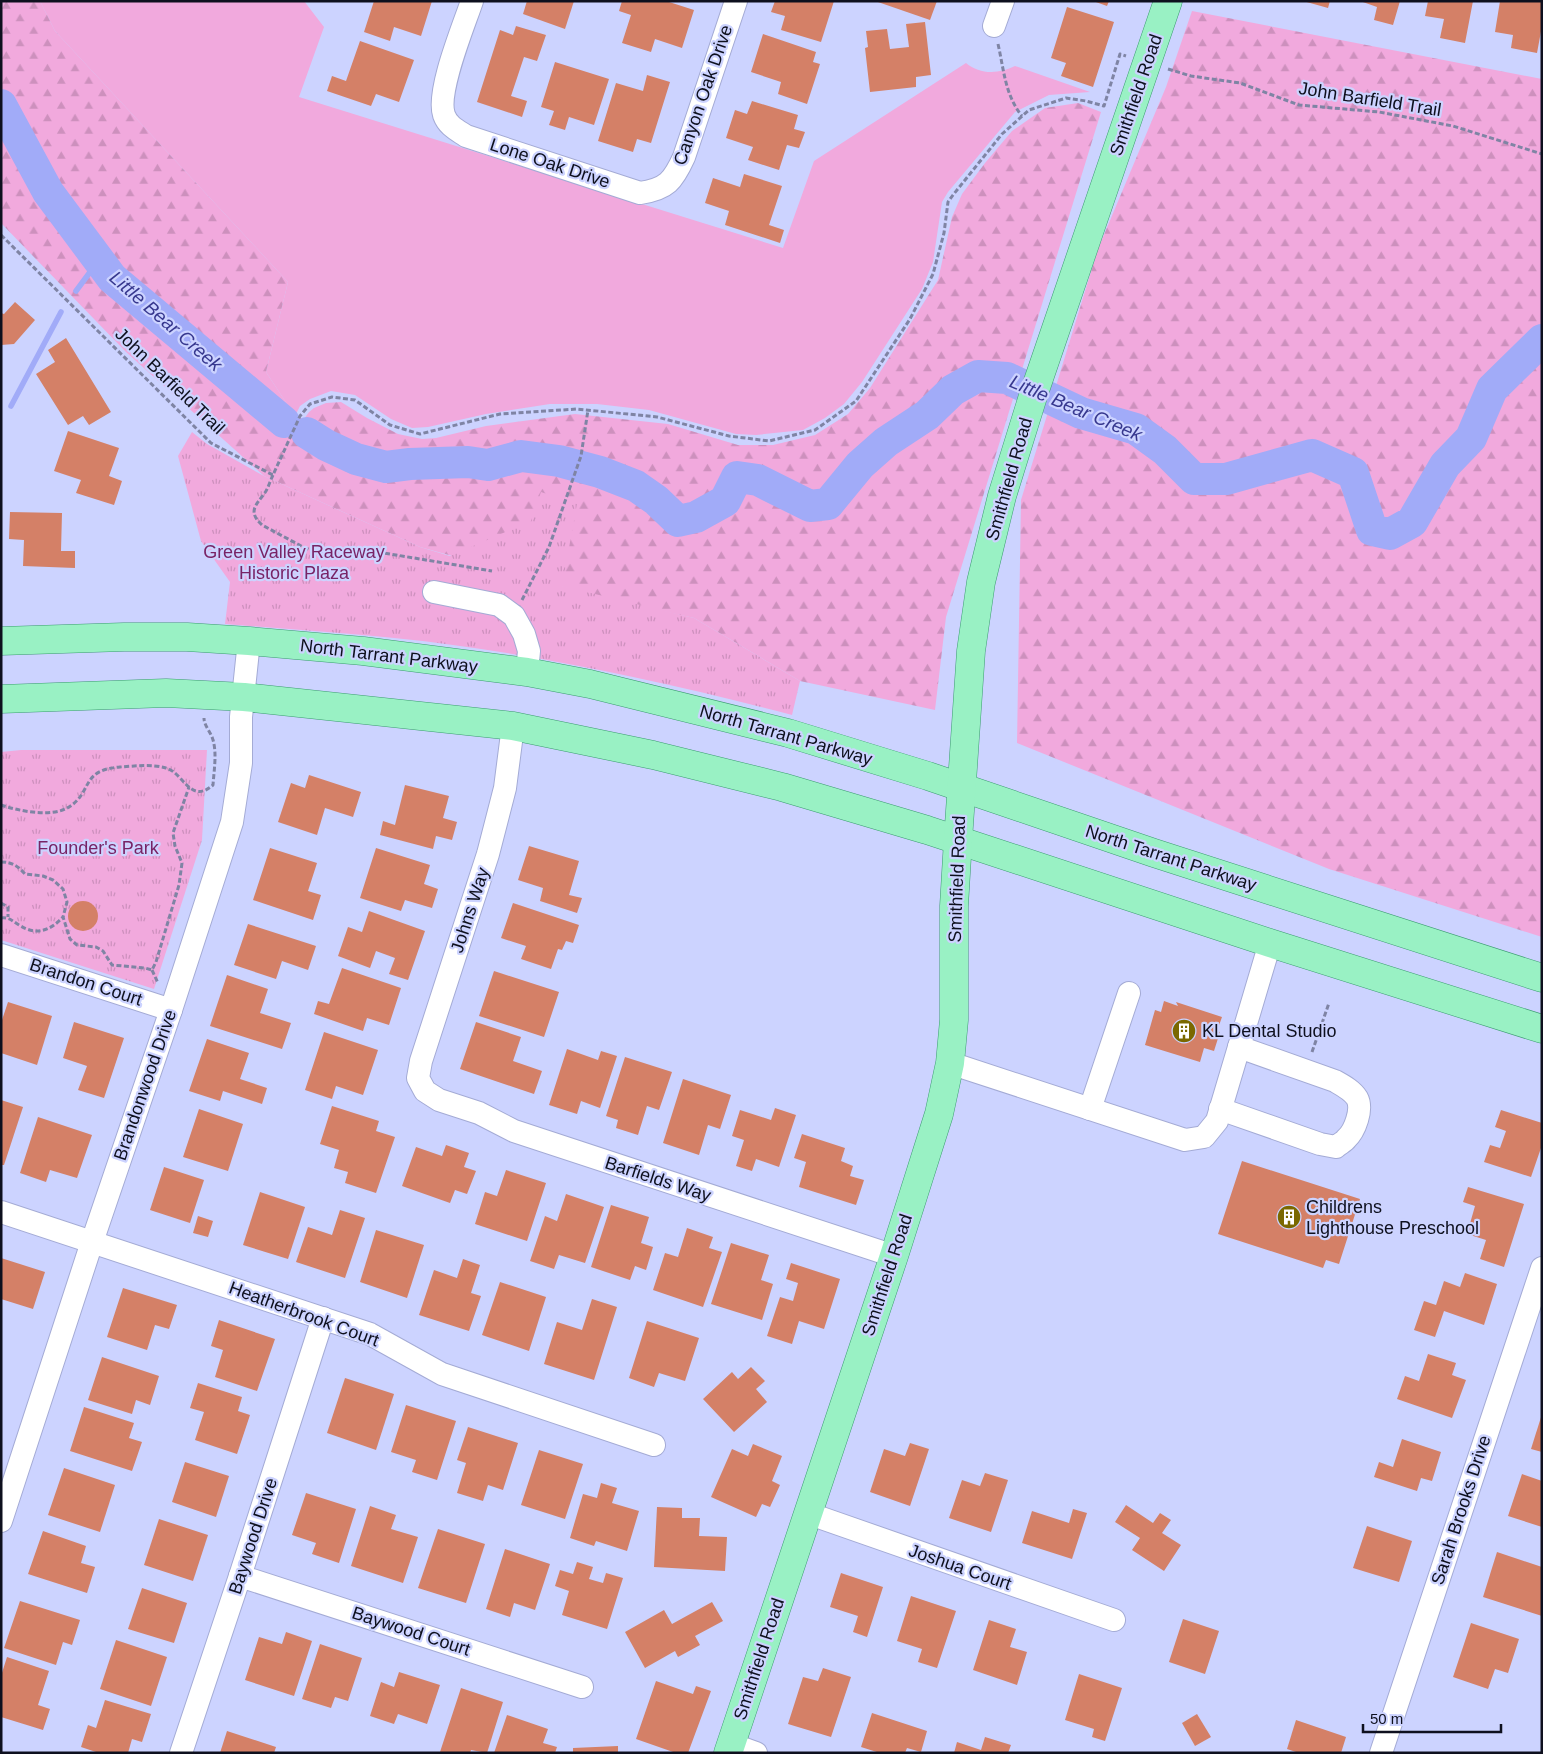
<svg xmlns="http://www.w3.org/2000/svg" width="1543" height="1754" viewBox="0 0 1543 1754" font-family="Arial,sans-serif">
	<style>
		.green { fill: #f1a9dd }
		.forest { fill: url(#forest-firs) }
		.park { fill: url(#park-tufts) }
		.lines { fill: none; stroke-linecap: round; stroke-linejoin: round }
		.stream { stroke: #a1abf8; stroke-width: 5.5 }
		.river { stroke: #a1abf8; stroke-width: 32 }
		.building { fill: #d48067 }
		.minor-casing { stroke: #a4abd5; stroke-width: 24 }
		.major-casing { stroke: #3c9c71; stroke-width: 29 }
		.path { stroke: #7f84a4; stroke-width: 3; stroke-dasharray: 5 2.5; stroke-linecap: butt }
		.minor { stroke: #fff; stroke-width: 22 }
		.major { stroke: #99f1c4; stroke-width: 28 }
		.labels { text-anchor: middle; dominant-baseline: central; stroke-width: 4.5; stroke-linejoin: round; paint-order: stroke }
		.street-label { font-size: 18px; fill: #0e101e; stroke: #ccd3ff }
		.park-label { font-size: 18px; fill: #782366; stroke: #ccd3ff }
		.poi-label { font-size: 18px; fill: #0e101e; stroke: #ccd3ff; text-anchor: start }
		.water-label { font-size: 19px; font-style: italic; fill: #37388f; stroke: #ccd3ff }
	</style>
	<defs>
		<pattern id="forest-firs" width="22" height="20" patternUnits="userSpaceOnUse" patternTransform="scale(1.25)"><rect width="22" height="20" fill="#f1a9dd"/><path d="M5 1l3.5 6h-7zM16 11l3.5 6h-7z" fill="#cd90bd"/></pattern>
		<pattern id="park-tufts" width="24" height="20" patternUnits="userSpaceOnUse" patternTransform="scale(1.25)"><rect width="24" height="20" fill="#f1a9dd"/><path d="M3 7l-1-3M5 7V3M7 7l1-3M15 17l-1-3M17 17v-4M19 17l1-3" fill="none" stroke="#cd90bd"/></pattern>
	</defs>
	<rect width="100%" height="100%" fill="#ccd3ff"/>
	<path class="green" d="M40,1h264l20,26 -25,70 484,151 31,-87 152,-98c14,12 33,11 49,3l75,26 -41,3 -34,17 -67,80 -6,10 -9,60 -11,27 -60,93 -18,22 -19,14 -22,12 -47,5 -20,-1 -87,-24 -52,-6h-47l-64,10 -58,13 -16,1 -21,-9 -36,-24 -24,-4 -21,8 -10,7 -5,10 -29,-44 22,-90 -233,-251z"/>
	<g class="forest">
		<path d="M1,1h39l15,30 233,251 -22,90 29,44 9,3 5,-7 5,-4 12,-5 15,-1 26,16 31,16 24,5 14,-1 50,-12 89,-12 93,10 70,21h35l42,-10 33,-21 22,-26 68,-108 14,-63 10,-23 23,-31 27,-32 33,-23 33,-5 23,9 -155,505 -11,93 -135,-29 -106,-63 -91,-20 -183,-51 -156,-71 -138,-124 -125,-129z"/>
		<path d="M1192,11l350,68v858l-213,-68 -312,-126 4,-243 77,-251 68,-162z"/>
	</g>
	<g class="park">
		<path d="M192,432l15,12 57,32 156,71 30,9 81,-35 10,-29 36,12 -15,82 132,32 106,63 -8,34c-103,-27 -206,-50 -311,-66 -84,-13 -170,-18 -256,-25l5,-42 -29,-41 -23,-85z"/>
		<path d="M21,750h186l-5,90 -48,149 -153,-49v-188z"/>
	</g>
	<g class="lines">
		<g class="stream">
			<path d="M76,291l23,-31"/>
			<path d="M11,406l50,-94"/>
		</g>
		<g class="river">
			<path d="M1,105l47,87 64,86 172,144"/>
			<path d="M307,433l19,12 30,14 30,8 24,-3 58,-2 20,3 33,-9 38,5 41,11 36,14 20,14 22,21 18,-4 29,-16 12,-24 21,3 52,26 18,-2 32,-39 26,-23 41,-27 26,-25 25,-14 29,2 74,35 55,16 29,21 29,29h32l86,-24 41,18 19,57 18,4 22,-12 33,-57 26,-27 21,-49 50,-49"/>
		</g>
	</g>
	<g class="building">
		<path d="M374,1h58l-11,35 -27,-9 -4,14 -26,-9z"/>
		<path d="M527,1h47l-9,28 -42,-15z"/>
		<path d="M622,1h44l28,9 -12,38 -27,-9 -4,13 -29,-9 9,-28 -12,-4z"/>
		<path d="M775,1h59l-13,41 -40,-12 4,-14 -14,-4z"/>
		<path d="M875,1h62l-7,19z"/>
		<path d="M1093,1h16l-2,5z"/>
		<path d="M1303,1h27l-2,7z"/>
		<path d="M1360,1h40l-7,24 -19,-5 3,-13z"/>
		<path d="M1428,1h45l-8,42 -25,-5 4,-19 -19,-3z"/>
		<path d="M1500,1h42v25l-5,27 -26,-5 2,-13 -18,-3z"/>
		<path d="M1067,7l47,15 -21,65 -32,-11 5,-13 -15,-5z"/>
		<path d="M925,22l6,53 -15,2v10l-46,5 -5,-44 3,-1 -2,-16 21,-2 3,20 19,-2 -3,-23z"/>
		<path d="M516,26l30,9 -9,26 -13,-4 -13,39 16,5 -5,16 -45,-15 23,-72 13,5z"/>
		<path d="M763,34l53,18 -3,10 7,2 -13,40 -29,-10 3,-12 -30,-10z"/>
		<path d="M360,41l54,19 -15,42 -23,-8 -5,12 -44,-15 5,-15 14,5z"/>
		<path d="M555,62l54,17 -15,46 -25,-8 -4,13 -16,-5 5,-14 -13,-4z"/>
		<path d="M647,75l23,7 -19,61 -14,-4 -4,13 -35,-11 18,-58 27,8z"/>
		<path d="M752,101l46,14 -4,14 11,3 -6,16 -12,-3 -8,25 -31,-10 5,-13 -27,-9 9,-28 12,4z"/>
		<path d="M744,174l38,12 -13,39 15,5 -4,13 -55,-18 4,-14 -24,-8 8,-25 27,9z"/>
		<path d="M15,302l20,18 -21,24 -13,1v-32l3,1z"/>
		<path d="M66,338l45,74 -22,13 -6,-9 -15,9 -32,-51 19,-12 -7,-12z"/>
		<path d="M68,431l51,17 -10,28 13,5 -8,24 -38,-12 5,-13 -27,-9z"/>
		<path d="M10,512l52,1 -1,38h14v17l-52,-2 1,-26 -15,-1z"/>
		<path d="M309,775l52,17 -8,25 -28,-9 -8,27 -39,-13 13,-39 14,5z"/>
		<path d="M405,785l44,11 -6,22 14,4 -5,18 -16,-4 -3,13 -53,-14 3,-14 12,4z"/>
		<path d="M529,846l50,15 -10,34 13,3 -5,15 -37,-12 3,-13 -25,-8z"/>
		<path d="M270,848l47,15 -9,28 13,4 -8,25 -60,-20z"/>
		<path d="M376,848l54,17 -6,19 14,5 -6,19 -27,-8 -4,11 -41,-13z"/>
		<circle cx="83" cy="916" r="15"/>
		<path d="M513,903l66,22 -6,18 -7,-2 -4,9 -4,-1 -7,20 -30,-10 5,-13 -25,-8z"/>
		<path d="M369,911l56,20 -17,49 -19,-6 6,-16 -19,-7 -6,17 -32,-12 10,-29 14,5z"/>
		<path d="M248,924l68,22 -8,24 -26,-9 -6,18 -42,-14z"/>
		<path d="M342,968l59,20 -12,37 -22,-7 -4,13 -49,-17 4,-13 11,3z"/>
		<path d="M494,971l65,21 -15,45 -65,-21z"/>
		<path d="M227,975l41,14 -8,24 31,10 -9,26 -72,-23z"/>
		<path d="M1164,1001l14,5 -2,-4 46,15 -5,14 3,1 -6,19 -10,-3 -4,14 -55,-17 10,-35 6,2z"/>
		<path d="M8,1002l44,14 -15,49 -36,-12v-30z"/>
		<path d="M74,1022l50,16 -20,60 -26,-8 9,-24 -24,-8z"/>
		<path d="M476,1022l45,15 -8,24 29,10 -8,23 -74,-25z"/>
		<path d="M324,1032l54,18 -15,45 -27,-9 -4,13 -27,-9z"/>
		<path d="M207,1039l42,14 -9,26 27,9 -5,16 -39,-13 -3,10 -31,-10z"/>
		<path d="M567,1049l31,11 3,-9 16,5 -17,52 -19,-7 -4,13 -28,-9z"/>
		<path d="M625,1057l47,15 -13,38 -12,-4 -9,29 -22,-7 2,-8 -12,-4z"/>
		<path d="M683,1079l48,16 -11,34 -12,-4 -9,30 -36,-12z"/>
		<path d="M1,1100l22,7 -19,58h-3z"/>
		<path d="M332,1106l47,15 -3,10 19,6 -19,56 -31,-10 3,-11 -14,-4 5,-18 -19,-6z"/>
		<path d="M775,1108l21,7 -17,52 -23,-8 -4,12 -16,-5 8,-26 -12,-4 8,-26 31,10z"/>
		<path d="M199,1109l44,15 -15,47 -45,-14z"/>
		<path d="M1501,1110l41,13v22l-11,32 -47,-15 6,-17 10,3 6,-17 -11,-4z"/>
		<path d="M38,1117l54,18 -15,43 -27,-8 -4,12 -26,-9z"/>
		<path d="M802,1134l43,14 -4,13 12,5 -3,10 14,4 -8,25 -57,-18 7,-25 -12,-4z"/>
		<path d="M446,1145l23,8 -5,14 12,4 -9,23 -12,-4 -5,13 -48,-17 14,-39 26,9z"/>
		<path d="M1242,1161l118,38 -21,65 -13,-4 -3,8 -105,-34z"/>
		<path d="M164,1167l40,13 -14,43 -40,-13z"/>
		<path d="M506,1170l40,13 -19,58 -52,-17 10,-32 12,4z"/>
		<path d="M1468,1187l56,17 -20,63 -24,-8 6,-19 -19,-6 8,-28 -12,-4z"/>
		<path d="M260,1192l45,15 -17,52 -45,-14z"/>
		<path d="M566,1194l38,13 -19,56 -26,-8 -5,14 -24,-8 15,-45 12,5z"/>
		<path d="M611,1205l38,12 -8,26 12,4 -7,23 -11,-4 -5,14 -39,-13z"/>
		<path d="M340,1210l25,8 -20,60 -49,-16 12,-35 24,8z"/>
		<path d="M198,1216l15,5 -5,16 -15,-4z"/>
		<path d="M687,1228l26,9 -4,11 13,4 -19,55 -50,-17 12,-37 13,4z"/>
		<path d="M376,1230l48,15 -17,53 -47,-16z"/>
		<path d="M731,1243l38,12 -8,25 12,4 -11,36 -51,-16z"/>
		<path d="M1,1258l44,14 -12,37 -32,-10z"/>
		<path d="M463,1259l17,6 -9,28 10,3 -12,35 -50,-16 15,-45 23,8z"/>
		<path d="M791,1263l49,16 -16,50 -25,-8 -7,23 -25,-8 13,-39 13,4 5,-18 -12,-4z"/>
		<path d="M1465,1273l32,11 -13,41 -40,-14 -9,26 -21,-7 10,-29 12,4 8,-24 16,6z"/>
		<path d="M500,1282l46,15 -17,54 -47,-16z"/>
		<path d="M123,1288l54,17 -8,24 -14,-4 -8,25 -40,-13z"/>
		<path d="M592,1299l25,8 -23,73 -50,-16 13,-42 25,8z"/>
		<path d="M219,1320l56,19 -18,52 -42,-14 8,-27 -12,-4z"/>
		<path d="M647,1321l52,17 -14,43 -26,-8 -5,14 -25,-9z"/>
		<path d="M1428,1354l28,9 -4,12 14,5 -14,38 -55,-19 8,-23 14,5z"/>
		<path d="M102,1357l57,19 -9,29 -14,-5 -4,14 -44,-14z"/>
		<path d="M751,1367l14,14 -9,8 11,13 -33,30 -31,-33 29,-27 6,7z"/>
		<path d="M345,1378l49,16 -18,56 -49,-17z"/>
		<path d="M198,1383l44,14 -4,14 12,4 -13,39 -42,-14 9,-28 -14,-4z"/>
		<path d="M406,1405l50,16 -19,59 -25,-8 4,-12 -25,-8z"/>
		<path d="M84,1407l50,16 -5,15 13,4 -10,29 -62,-20z"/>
		<path d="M1542,1414v38l-11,-3z"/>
		<path d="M468,1427l50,16 -15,47 -15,-5 -5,16 -26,-8 9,-30 -9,-3z"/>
		<path d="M1402,1439l39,13 -9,29 -11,-3 -4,13 -43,-14 5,-15 14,5z"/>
		<path d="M910,1443l19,6 -19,57 -40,-14 14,-43 21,7z"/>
		<path d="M753,1444l29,12 -10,25 8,4 -10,22 -8,-3 -6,13 -45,-20 21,-48 16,7z"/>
		<path d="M539,1450l44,14 -18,55 -44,-14z"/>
		<path d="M185,1462l44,14 -13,41 -44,-15z"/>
		<path d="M64,1468l51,17 -15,47 -52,-17z"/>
		<path d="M985,1473l23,7 -17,52 -42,-14 13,-38 18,6z"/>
		<path d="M1522,1474l20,7v46l-34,-11z"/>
		<path d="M601,1483l16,5 -5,15 27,8 -12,40 -31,-10 -2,5 -24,-8 13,-44 14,4z"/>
		<path d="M306,1493l50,16 -17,54 -27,-9 4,-11 -24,-8z"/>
		<path d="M1126,1505l27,18 7,-10 11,7 -9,13 19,12 -17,26 -32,-21 8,-12 -25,-16z"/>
		<path d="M370,1506l26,9 -5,14 27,8 -15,46 -52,-17z"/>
		<path d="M657,1507l25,1v10h18l-1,18 28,1 -2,34 -71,-4z"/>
		<path d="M1073,1509l14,4 -15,46 -50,-16 10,-32 37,12z"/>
		<path d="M159,1519l49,16 -15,46 -49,-16z"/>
		<path d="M1367,1526l45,15 -13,41 -46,-14z"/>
		<path d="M438,1529l47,15 -19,59 -48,-15z"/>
		<path d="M43,1531l43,15 -5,17 14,4 -8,26 -59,-19z"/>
		<path d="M505,1549l45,15 -15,46 -21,-7 -4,14 -24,-8z"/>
		<path d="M1497,1552l45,15v49l-59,-19z"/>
		<path d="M577,1562l16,5 -4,12 14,4 3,-10 17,5 -16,51 -45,-14 7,-24 -14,-5 5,-16 13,4z"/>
		<path d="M841,1573l42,14 -16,50 -14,-5 5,-16 -28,-9z"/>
		<path d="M142,1588l45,15 -13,40 -46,-14z"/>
		<path d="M911,1596l45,15 -19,57 -19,-6 4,-13 -25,-8z"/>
		<path d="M20,1601l60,19 -8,25 -9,-3 -7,23 -52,-17z"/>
		<path d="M712,1602l11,19 -28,15 5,9 -22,12 -3,-6 -30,17 -20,-36 39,-22 8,14z"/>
		<path d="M1183,1619l36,12 -14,43 -36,-12z"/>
		<path d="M989,1620l27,9 -6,18 17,5 -10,33 -44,-15z"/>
		<path d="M1471,1623l48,16 -11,34 -13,-4 -7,20 -35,-12z"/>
		<path d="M286,1632l26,9 -18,55 -49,-16 14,-43 23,7z"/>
		<path d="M116,1640l51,17 -16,49 -51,-17z"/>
		<path d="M320,1644l42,14 -14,43 -13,-4 -4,11 -29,-9z"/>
		<path d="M7,1657l42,14 -11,34 12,4 -7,21 -42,-13v-41z"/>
		<path d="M823,1668l28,9 -20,60 -43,-13 15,-47 15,4z"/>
		<path d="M399,1672l41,13 -13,39 -29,-10 -4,10 -24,-8 11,-34 13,5z"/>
		<path d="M1079,1674l43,14 -17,53 -13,-4 2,-8 -29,-9z"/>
		<path d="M656,1681l37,13 3,-8 15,5 -23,62h-12l-40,-14z"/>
		<path d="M461,1688l42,14 -16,51 -16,-3 -1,3 -30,-1z"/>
		<path d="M105,1700l46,14 -9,28 -10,-3 -4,14h-29l-18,-6 7,-22 8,3z"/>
		<path d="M872,1713l55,18 -6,21 -14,-4 -2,5h-25l-19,-6z"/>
		<path d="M1197,1714l14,23 -16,9 -13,-23z"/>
		<path d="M507,1715l41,14 -5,14 14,4 -2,6h-61z"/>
		<path d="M1296,1720l50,17 -5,16h-42l-12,-4z"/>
		<path d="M227,1731l49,16 -2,6h-54z"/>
		<path d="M985,1737l26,8 -3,8h-54l3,-11 24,8z"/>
		<path d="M618,1746v7h-45v-5z"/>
	</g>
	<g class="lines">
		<g class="minor-casing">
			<g id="minor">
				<path d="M472,1c-8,24 -36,91 -28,114 4,11 13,15 22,21l174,57c27,-4 33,-12 44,-36l52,-156"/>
				<path d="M994,26l9,-25"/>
				<path d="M434,592l65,13 15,11 10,18 5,17 -2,21"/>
				<path d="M513,726l-8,62 -17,66 -67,207 -3,17 7,13 14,9 40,13 35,18 380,125"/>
				<path d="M1,955l170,55"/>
				<path d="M950,1063l235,77 19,-3 13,-16 53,-178"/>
				<path d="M1090,1109l39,-116"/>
				<path d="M1220,1109l100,35 16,3c3,-3 8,-5 10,-8 9,-8 17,-30 11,-41 -5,-8 -15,-13 -22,-17l-96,-34"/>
				<path d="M1,1212l369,122 72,40 212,71"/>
				<path d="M807,1513l307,107"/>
				<path d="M1,1521l91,-279 79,-232 61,-188 9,-59v-46l8,-76"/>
				<path d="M240,1576l342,111"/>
				<path d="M731,1744l25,9"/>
				<path d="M181,1753l59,-177 83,-258"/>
				<path d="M1381,1753l161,-485"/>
			</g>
		</g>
		<g class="major-casing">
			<g id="major">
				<path d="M1,641l123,-4h63l62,4 114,10 164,21 63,12 198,49 140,43 226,77 388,125"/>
				<path d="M1,699l165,-6 78,4 269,29 140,29 129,32 145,43 343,113 272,86"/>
				<path d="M728,1753l166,-497 45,-142 11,-51 4,-43v-114l4,-66 13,-189 10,-69 21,-86 32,-103 134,-392"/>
			</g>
		</g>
		<g class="path">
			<path d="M998,44c6,26 7,51 24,72"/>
			<path d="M1168,69l23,7 49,7 59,22 80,7 74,14 89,28"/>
			<path d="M1,235l210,208 62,32 27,-59 10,-12 22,-7 23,3 35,25 30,9 80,-20 77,-5 80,8 72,19 40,5 46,-11 41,-29 54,-82 23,-45 11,-41 4,-31 5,-7 49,-61 27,-24 37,-12 20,3 18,5 16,-52 6,2"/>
			<path d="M273,475c-3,6 -5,14 -9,19 -9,12 -16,18 -2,31l41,22 13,5 44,-3 132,22"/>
			<path d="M522,600l27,-53 32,-91 7,-46"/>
			<path d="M1,805c18,6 51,13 68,2 24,-15 11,-37 51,-40 14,-1 33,-3 46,1 18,5 24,37 47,17 1,-15 4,-31 0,-45 -2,-8 -9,-14 -9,-22"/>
			<path d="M1,862c11,0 17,4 24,12l18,2 10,4 10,9 4,13 -4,15"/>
			<path d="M1,903l7,4v10"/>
			<path d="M1,918c9,-1 11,3 18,7 17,11 31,6 44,-8l7,22 7,6 19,2 7,4 9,14 33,3 7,2 4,-8 23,-77 3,-22 -7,-17 -2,-13 16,-46"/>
			<path d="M152,970l6,13"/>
			<path d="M1312,1052l17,-49"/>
		</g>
		<use href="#minor" class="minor"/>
		<use href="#major" class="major"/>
	</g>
	<defs>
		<g id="building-disc" transform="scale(1.25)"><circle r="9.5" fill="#7a6800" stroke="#ccd3ff"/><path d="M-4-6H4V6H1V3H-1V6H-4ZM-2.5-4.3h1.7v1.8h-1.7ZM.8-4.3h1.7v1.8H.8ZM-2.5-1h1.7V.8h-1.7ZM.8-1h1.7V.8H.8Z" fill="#fff"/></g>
	</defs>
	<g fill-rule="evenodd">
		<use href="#building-disc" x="1184" y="1031"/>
		<use href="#building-disc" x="1289" y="1217"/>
	</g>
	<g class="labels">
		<g class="street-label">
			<text transform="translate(703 95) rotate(-71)">Canyon Oak Drive</text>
			<text transform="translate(1136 95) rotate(-71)">Smithfield Road</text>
			<text transform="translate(1370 99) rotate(9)">John Barfield Trail</text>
			<text transform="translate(550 163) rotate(18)">Lone Oak Drive</text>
			<text transform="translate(170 381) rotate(44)">John Barfield Trail</text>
			<text transform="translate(1009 479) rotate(-74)">Smithfield Road</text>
			<text transform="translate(389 656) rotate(7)">North Tarrant Parkway</text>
			<text transform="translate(786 735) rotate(16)">North Tarrant Parkway</text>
			<text transform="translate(1171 858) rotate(18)">North Tarrant Parkway</text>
			<text transform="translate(957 879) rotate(-88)">Smithfield Road</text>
			<text transform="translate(470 910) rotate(-72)">Johns Way</text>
			<text transform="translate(86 982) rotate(18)">Brandon Court</text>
			<text transform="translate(145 1085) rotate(-71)">Brandonwood Drive</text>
			<text transform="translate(658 1179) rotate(18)">Barfields Way</text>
			<text transform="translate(887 1275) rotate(-72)">Smithfield Road</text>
			<text transform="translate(304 1314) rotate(20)">Heatherbrook Court</text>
			<text transform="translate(1461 1510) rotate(-72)">Sarah Brooks Drive</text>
			<text transform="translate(253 1536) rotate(-72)">Baywood Drive</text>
			<text transform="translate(960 1567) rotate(19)">Joshua Court</text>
			<text transform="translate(411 1631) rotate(18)">Baywood Court</text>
			<text transform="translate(759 1659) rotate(-72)">Smithfield Road</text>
		</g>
		<g class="park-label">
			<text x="294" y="552">Green Valley Raceway<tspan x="294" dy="21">Historic Plaza</tspan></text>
			<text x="98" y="848">Founder's Park</text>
		</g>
		<g class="poi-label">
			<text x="1202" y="1031">KL Dental Studio</text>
			<text x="1306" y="1207">Childrens<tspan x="1306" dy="21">Lighthouse Preschool</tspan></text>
		</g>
		<g class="water-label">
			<text transform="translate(166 321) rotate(41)">Little Bear Creek</text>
			<text transform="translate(1076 408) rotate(23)">Little Bear Creek</text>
		</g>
	</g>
	<rect width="1543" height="1754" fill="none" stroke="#0e101e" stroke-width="5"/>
	<path d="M1363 1724v8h138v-8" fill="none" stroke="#0e101e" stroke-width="2.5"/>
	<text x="1370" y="1724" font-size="15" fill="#0e101e" stroke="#ccd3ff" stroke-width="4" paint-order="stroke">50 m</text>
</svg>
